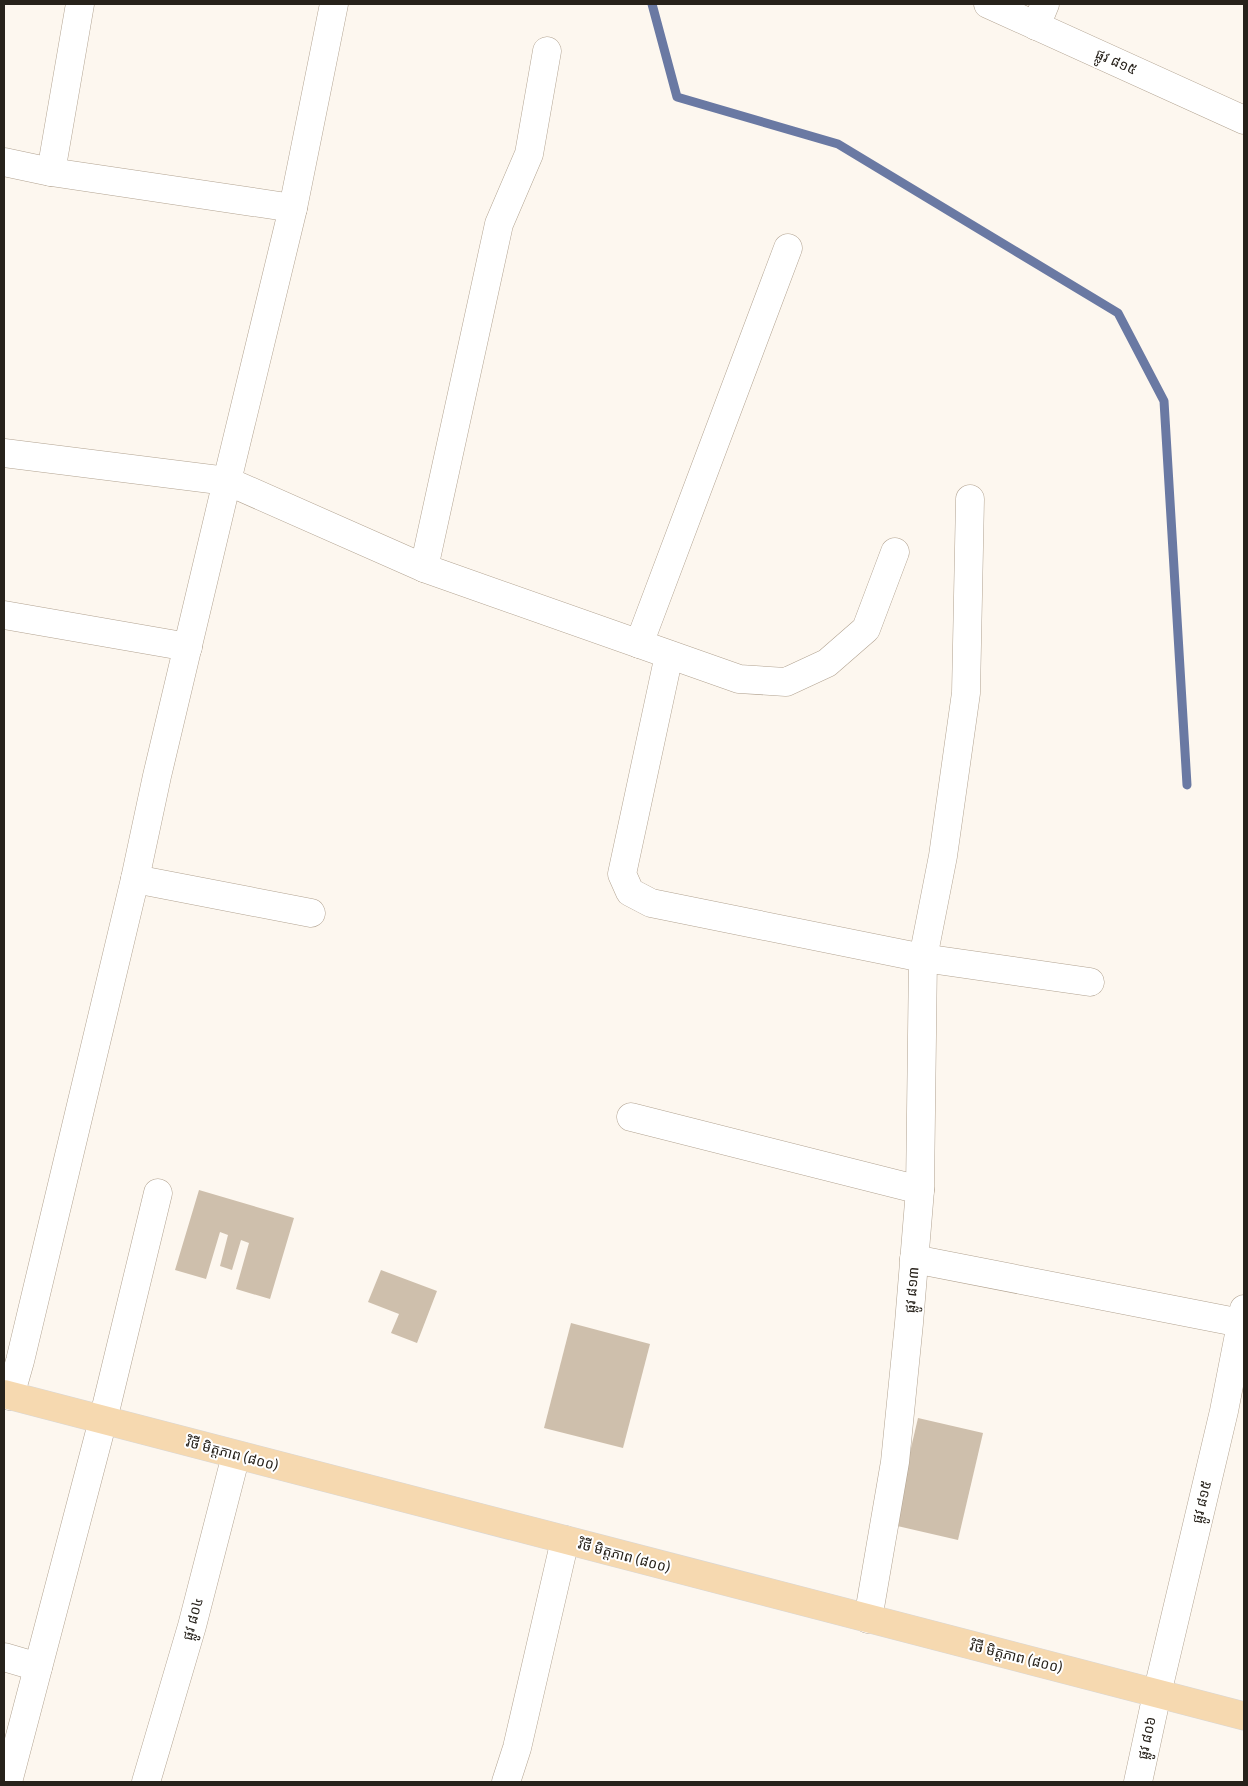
<svg xmlns="http://www.w3.org/2000/svg" width="1248" height="1786" viewBox="0 0 1248 1786" font-family="'Fira Sans Condensed','Noto Sans Khmer',sans-serif">
	<style>
		.lines { fill: none; stroke-linecap: round; stroke-linejoin: round }
		.stream { stroke: #6a79a3; stroke-width: 9 }
		.building { fill: #cebfac }
		.minor-casing { stroke: #b2a391; stroke-width: 29 }
		.major-casing { stroke: #d8d7d6; stroke-width: 29 }
		.minor { stroke: #fff; stroke-width: 28 }
		.major { stroke: #f6d9b0; stroke-width: 28 }
		.labels { text-anchor: middle; dominant-baseline: central; stroke-width: 4; stroke-linejoin: round; paint-order: stroke }
		.street-label { font-size: 14px; fill: #27221b; stroke: #fff }
	</style>
	<rect width="100%" height="100%" fill="#fdf7ef"/>
	<g class="lines">
		<path class="stream" d="M652,4l25,93 161,47 280,169 46,88 23,384"/>
	</g>
	<g class="building">
		<path d="M199,1190l95,28 -24,81 -34,-10 13,-46 -8,-3 -9,30 -12,-4 8,-31 -8,-3 -14,47 -31,-9z"/>
		<path d="M381,1270l56,21 -20,52 -26,-10 8,-19 -31,-12z"/>
		<path d="M571,1323l79,21 -27,104 -79,-20z"/>
		<path d="M918,1418l65,15 -25,107 -65,-15z"/>
	</g>
	<g class="lines">
		<g class="minor-casing">
			<g id="minor">
				<path d="M988,4l256,116"/>
				<path d="M1036,26l9,-22"/>
				<path d="M4,162l47,10 242,36"/>
				<path d="M51,172l29,-168"/>
				<path d="M4,453l223,28 197,87 315,111 47,3 41,-19 39,-34 29,-77"/>
				<path d="M424,568l75,-344 30,-70 18,-103"/>
				<path d="M4,615l184,32"/>
				<path d="M639,644l149,-396"/>
				<path d="M669,655l-47,219 8,18 21,11 272,55 167,24"/>
				<path d="M135,879l176,34"/>
				<path d="M631,1117l289,73"/>
				<path d="M914,1259l327,64"/>
				<path d="M10,1396l10,-35 115,-482 22,-103 70,-295 66,-273 41,-204"/>
				<path d="M868,1619l27,-157 14,-139 11,-133 3,-232 20,-102 23,-163 4,-194"/>
				<path d="M4,1657l34,10"/>
				<path d="M8,1782l95,-362 55,-227"/>
				<path d="M146,1782l46,-156 44,-171"/>
				<path d="M506,1782l11,-34 48,-208"/>
				<path d="M1138,1782l19,-88 67,-283 20,-102"/>
			</g>
		</g>
		<g class="major-casing">
			<path id="major" d="M4,1394l1240,322"/>
		</g>
		<use href="#minor" class="minor"/>
		<use href="#major" class="major"/>
	</g>
	<g class="labels">
		<g class="street-label">
			<text transform="translate(1116 62) rotate(24)">ផ្លូវ ៨១៥</text>
			<text transform="translate(912 1290) rotate(-85)">ផ្លូវ ៨១៣</text>
			<text transform="translate(232 1454) rotate(15)">វិថី មិត្តភាព (៨០០)</text>
			<text transform="translate(1202 1502) rotate(-77)">ផ្លូវ ៨១៥</text>
			<text transform="translate(624 1556) rotate(15)">វិថី មិត្តភាព (៨០០)</text>
			<text transform="translate(193 1619) rotate(-75)">ផ្លូវ ៨០៤</text>
			<text transform="translate(1016 1657) rotate(14)">វិថី មិត្តភាព (៨០០)</text>
			<text transform="translate(1147 1738) rotate(-78)">ផ្លូវ ៨០៦</text>
		</g>
	</g>
	<rect width="1248" height="1786" fill="none" stroke="#27221b" stroke-width="10"/>
</svg>
